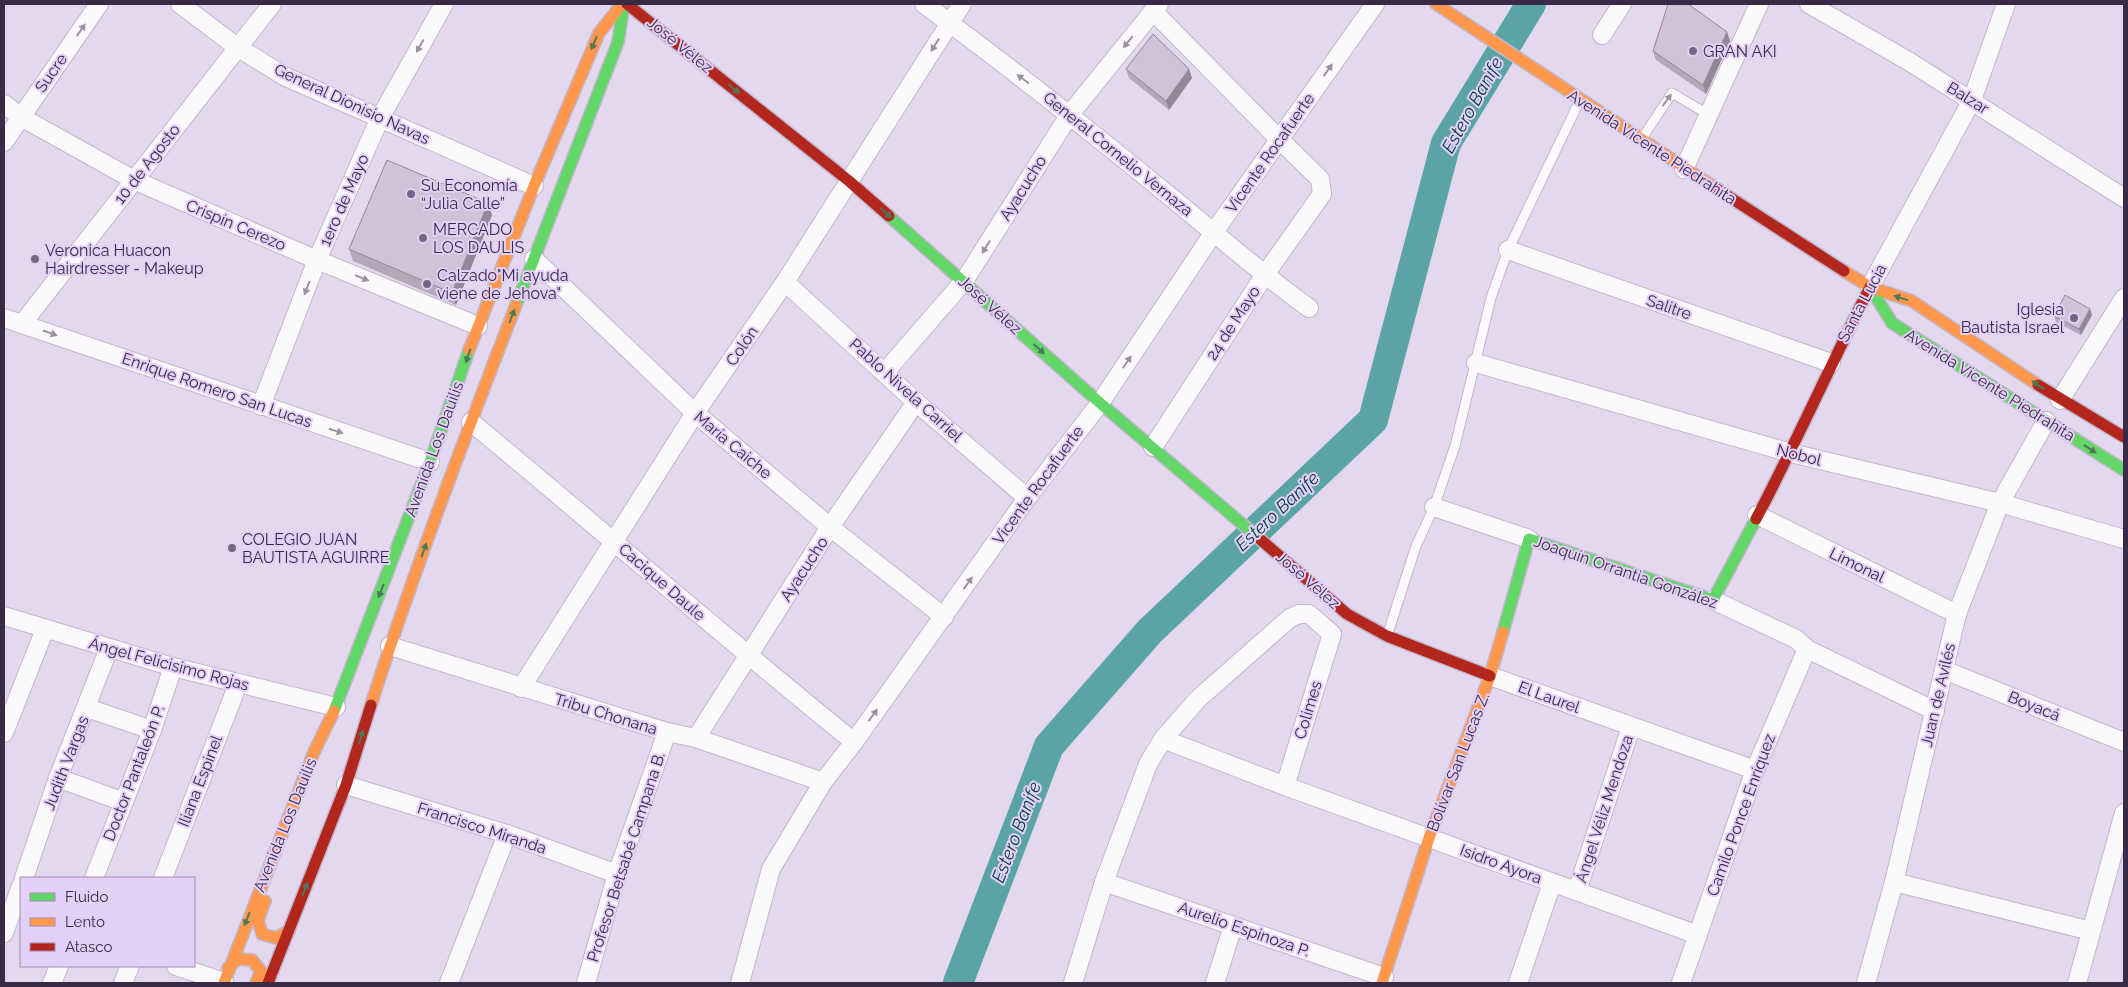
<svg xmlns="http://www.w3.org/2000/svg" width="2128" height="987" viewBox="0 0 2128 987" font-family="Raleway,sans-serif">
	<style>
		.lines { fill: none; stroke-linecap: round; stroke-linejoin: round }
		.river { stroke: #5ba4a6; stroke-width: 30 }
		.lane-casing { stroke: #c2b6cc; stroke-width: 11 }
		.street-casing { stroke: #c2b6cc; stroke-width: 20 }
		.fast-casing { stroke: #c2b6cc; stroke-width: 14 }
		.slow-casing { stroke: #c2b6cc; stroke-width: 14 }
		.jam-casing { stroke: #c2b6cc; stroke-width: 14 }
		.lane { stroke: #fbf9fc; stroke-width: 9 }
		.street { stroke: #fbf9fc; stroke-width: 18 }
		.fast { stroke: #63d668; stroke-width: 11 }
		.slow { stroke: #ff974d; stroke-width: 11 }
		.jam { stroke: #b3261e; stroke-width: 11 }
		.wall { fill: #b5a6ba }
		.shaded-wall { fill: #948797 }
		.building { fill: #d3c1d8; stroke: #948797 }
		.oneway { fill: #9a92a0 }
		.oneway2 { fill: #4c7855 }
		.poi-dot { fill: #746880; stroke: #e4cff7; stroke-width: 2 }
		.labels { text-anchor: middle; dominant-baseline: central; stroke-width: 4; stroke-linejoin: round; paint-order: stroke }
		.street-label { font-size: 16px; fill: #392b45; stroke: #e4cff7 }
		.poi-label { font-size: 16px; fill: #392b45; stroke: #e4cff7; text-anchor: start }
		.water-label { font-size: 18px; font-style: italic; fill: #00403c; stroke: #e4cff7 }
	</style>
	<rect width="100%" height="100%" fill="#e3d8ee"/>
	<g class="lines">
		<path class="river" d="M958,983l91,-237 101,-115 223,-211 73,-277 85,-139"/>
		<g class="lane-casing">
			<g id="lane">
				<path d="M1641,140l31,-47 37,22"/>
				<path d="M1387,636l29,-90 18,-39 21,-61 36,-148 17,-48 71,-148"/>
			</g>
		</g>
		<g class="street-casing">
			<g id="street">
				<path d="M180,4l57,43 49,30 248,109"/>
				<path d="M924,4c79,58 156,119 232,181 51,41 100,85 153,123"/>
				<path d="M1809,4l101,58 214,136"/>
				<path d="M1602,35l20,-31"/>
				<path d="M4,104l17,13 113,63 183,80 161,66"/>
				<path d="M4,142l95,-138"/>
				<path d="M1684,169l75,-165"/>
				<path d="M1508,250l323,113"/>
				<path d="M534,259l161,154 135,114 114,90"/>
				<path d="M785,282l131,120 111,96"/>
				<path d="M1870,287l102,-187 34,-96"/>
				<path d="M4,318l426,144"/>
				<path d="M22,324l250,-320"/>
				<path d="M1476,363l315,90 209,50 124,36"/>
				<path d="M885,372l79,-91 106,-167 89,-110"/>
				<path d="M2060,400l64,-102"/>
				<path d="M261,406l56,-146 63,-142 64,-114"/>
				<path d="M471,422c128,106 253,215 383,320"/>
				<path d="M1153,447l111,-171 58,-82 -2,-15 -40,-39 -127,-129"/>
				<path d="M1434,507l95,32"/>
				<path d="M1757,515l200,99"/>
				<path d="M1713,600l83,39 11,10 128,62"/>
				<path d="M4,616l169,51 163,40"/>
				<path d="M390,646l277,86 29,6 127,44"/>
				<path d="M1944,670l180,72"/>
				<path d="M1490,676l265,94"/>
				<path d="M521,688l174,-275 90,-131 177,-278"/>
				<path d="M87,708l65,22"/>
				<path d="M4,733l41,-104"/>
				<path d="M696,738l134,-211 86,-125"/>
				<path d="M1163,739l122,47 413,149"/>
				<path d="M58,778l66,24"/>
				<path d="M346,785l161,49 110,40"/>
				<path d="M24,878l34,-100 51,-130"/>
				<path d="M94,878l58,-148 21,-63"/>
				<path d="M163,878l75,-194"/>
				<path d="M1104,882l280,95"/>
				<path d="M1894,882l197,49"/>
				<path d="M1577,891l54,-164"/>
				<path d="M4,933l17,-47"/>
				<path d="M176,966l48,16"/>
				<path d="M52,983l7,-17"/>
				<path d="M123,983l7,-17"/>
				<path d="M449,983l58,-149"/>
				<path d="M586,983l31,-109 50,-142"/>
				<path d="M740,983l31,-114 52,-87 31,-40 173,-244 73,-95 114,-171 161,-228"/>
				<path d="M1073,983l31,-101 44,-118 15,-25 35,-40 92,-81 9,-4h10l23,20 -47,152"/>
				<path d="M1215,983l18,-57"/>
				<path d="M1518,983l34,-100"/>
				<path d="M1681,983l74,-213 52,-121"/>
				<path d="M1866,983l28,-101 63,-268 43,-111 46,-82"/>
				<path d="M2077,983l47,-170"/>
			</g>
		</g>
		<g class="fast-casing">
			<g id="fast">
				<path d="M889,216l211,187 161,137"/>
				<path d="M1870,287l22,36 232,147"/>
				<path d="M516,305l102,-263 6,-38"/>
				<path d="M1503,632l26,-93 184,61 43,-81"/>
				<path d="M334,711l96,-249 39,-112"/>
			</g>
		</g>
		<g class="slow-casing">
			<g id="slow">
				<path d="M1436,4l281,185"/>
				<path d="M1844,271l26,16 42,14 126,84"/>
				<path d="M469,350l65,-164 65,-153 23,-29"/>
				<path d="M371,705c43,-135 94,-268 145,-400"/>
				<path d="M265,901l-7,19 4,14 14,4 13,-7"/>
				<path d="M228,968l10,-9 14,1 9,11 -5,12"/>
				<path d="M224,983l90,-231 20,-41"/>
				<path d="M1382,983l47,-145 61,-162 13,-44"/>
			</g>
		</g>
		<g class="jam-casing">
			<g id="jam">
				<path d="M627,4l222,177 40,35"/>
				<path d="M1717,189l127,82"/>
				<path d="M2038,385l86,52"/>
				<path d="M1756,519c40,-76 75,-155 114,-232"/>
				<path d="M1261,540l86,74 40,22 103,40"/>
				<path d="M268,983l78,-198 25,-80"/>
			</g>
		</g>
		<use href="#lane" class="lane"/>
		<use href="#street" class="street"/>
		<use href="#fast" class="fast"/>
		<use href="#slow" class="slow"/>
		<use href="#jam" class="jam"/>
	</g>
	<g class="wall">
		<path d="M1727,32l3,9 -24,53 -50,-34 -3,-9z"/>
		<path d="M1126,69l66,9 -23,32 -40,-32z"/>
		<path d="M492,215l-36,90 -103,-44 -4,-12z"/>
		<path d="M2090,309l2,6 -11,20 -25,-13 -2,-6z"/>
	</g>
	<g class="shaded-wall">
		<path d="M1727,32l3,9 -24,53 -3,-9z"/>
		<path d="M1189,69l3,9 -23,32 -3,-9z"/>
		<path d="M488,203l4,12 -36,90 -4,-12z"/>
		<path d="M2090,309l2,6 -11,20 -2,-6z"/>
	</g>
	<g class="building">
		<path d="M1668,4h20l39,28 -24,53 -50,-34z"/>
		<path d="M1153,34l36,35 -23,32 -40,-32z"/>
		<path d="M387,160l101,43 -36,90 -103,-44z"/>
		<path d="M2065,295l25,14 -11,20 -25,-13z"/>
	</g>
	<defs><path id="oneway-solid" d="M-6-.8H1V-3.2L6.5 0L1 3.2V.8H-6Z" transform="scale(1.25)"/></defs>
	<g class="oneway">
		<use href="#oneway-solid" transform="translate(81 30) rotate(-55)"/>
		<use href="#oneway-solid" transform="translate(1128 42) rotate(129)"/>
		<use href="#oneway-solid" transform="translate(935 45) rotate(122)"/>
		<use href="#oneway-solid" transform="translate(420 46) rotate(119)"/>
		<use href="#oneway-solid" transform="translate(1328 70) rotate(-55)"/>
		<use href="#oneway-solid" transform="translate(1023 79) rotate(-143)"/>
		<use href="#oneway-solid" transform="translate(1667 100) rotate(-54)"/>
		<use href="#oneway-solid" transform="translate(986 247) rotate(122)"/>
		<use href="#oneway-solid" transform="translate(362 278) rotate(22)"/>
		<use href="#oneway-solid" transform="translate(307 288) rotate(111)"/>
		<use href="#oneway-solid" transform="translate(50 333) rotate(19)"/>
		<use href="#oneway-solid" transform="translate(1127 362) rotate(-56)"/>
		<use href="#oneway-solid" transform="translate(336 431) rotate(18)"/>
		<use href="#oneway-solid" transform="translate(968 583) rotate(-55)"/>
		<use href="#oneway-solid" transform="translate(873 715) rotate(-54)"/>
	</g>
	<g class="oneway2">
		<use href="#oneway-solid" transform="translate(594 43) rotate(113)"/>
		<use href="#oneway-solid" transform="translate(734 89) rotate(39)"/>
		<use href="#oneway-solid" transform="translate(886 213) rotate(41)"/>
		<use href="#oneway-solid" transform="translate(1901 298) rotate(-162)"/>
		<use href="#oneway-solid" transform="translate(512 316) rotate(-69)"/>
		<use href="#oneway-solid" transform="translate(1039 349) rotate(42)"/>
		<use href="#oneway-solid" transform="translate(468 356) rotate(109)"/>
		<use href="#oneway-solid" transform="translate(2038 385) rotate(-146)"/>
		<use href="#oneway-solid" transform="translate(2090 449) rotate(33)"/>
		<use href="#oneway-solid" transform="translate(424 550) rotate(-70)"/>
		<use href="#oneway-solid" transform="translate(381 591) rotate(111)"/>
		<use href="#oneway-solid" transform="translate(361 737) rotate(-73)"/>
		<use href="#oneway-solid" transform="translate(305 889) rotate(-69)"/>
		<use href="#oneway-solid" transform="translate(247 919) rotate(112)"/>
	</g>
	<g class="poi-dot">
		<circle cx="1693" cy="51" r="5"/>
		<circle cx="411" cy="194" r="5"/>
		<circle cx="423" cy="238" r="5"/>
		<circle cx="35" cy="259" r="5"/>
		<circle cx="427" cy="284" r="5"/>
		<circle cx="2074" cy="318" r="5"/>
		<circle cx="232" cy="548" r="5"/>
	</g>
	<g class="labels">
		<g class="street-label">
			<text transform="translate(680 45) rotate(39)">José Vélez</text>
			<text transform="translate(51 73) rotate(-55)">Sucre</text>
			<text transform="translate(1968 98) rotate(32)">Balzar</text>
			<text transform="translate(352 104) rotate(25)">General Dionisio Navas</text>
			<text transform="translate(1652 147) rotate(33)">Avenida Vicente Piedrahíta</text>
			<text transform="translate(1270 153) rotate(-55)">Vicente Rocafuerte</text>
			<text transform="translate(1118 154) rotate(39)">General Cornelio Vernaza</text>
			<text transform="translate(147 164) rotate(-52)">10 de Agosto</text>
			<text transform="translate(1023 188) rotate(-58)">Ayacucho</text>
			<text transform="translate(344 200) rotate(-66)">1ero de Mayo</text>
			<text transform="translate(236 225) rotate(23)">Crispín Cerezo</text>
			<text transform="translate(1862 303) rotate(-62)">Santa Lucía</text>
			<text transform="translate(990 305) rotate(42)">José Vélez</text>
			<text transform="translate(1669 307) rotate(19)">Salitre</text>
			<text transform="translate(1233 323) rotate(-57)">24 de Mayo</text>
			<text transform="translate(742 346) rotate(-56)">Colón</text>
			<text transform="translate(1990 385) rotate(32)">Avenida Vicente Piedrahíta</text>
			<text transform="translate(217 390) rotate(19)">Enrique Romero San Lucas</text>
			<text transform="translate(906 390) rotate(42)">Pablo Nivela Carriel</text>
			<text transform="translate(733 445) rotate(40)">María Caiche</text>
			<text transform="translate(434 449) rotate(-70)">Avenida Los Dauilis</text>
			<text transform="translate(1799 455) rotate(14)">Nobol</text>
			<text transform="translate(1038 485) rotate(-54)">Vicente Rocafuerte</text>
			<text transform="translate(1857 565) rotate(26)">Limonal</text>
			<text transform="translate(804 569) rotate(-57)">Ayacucho</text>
			<text transform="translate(1626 572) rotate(19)">Joaquín Orrantia González</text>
			<text transform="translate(1308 580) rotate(41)">José Vélez</text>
			<text transform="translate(662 582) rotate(41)">Cacique Daule</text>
			<text transform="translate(169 664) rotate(15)">Ángel Felicisimo Rojas</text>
			<text transform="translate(1938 695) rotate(-77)">Juan de Avilés</text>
			<text transform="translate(1549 697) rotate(20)">El Laurel</text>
			<text transform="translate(2034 706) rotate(22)">Boyacá</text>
			<text transform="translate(1308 710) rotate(-73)">Colimes</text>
			<text transform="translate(606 714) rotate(17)">Tribu Chonana</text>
			<text transform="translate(1458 762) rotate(-69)">Bolívar San Lucas Z.</text>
			<text transform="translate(66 763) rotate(-69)">Judith Vargas</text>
			<text transform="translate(134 773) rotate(-69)">Doctor Pantaleón P.</text>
			<text transform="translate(200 781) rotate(-69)">Iliana Espinel</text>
			<text transform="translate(1604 809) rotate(-72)">Ángel Véliz Mendoza</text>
			<text transform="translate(1741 815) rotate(-70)">Camilo Ponce Enríquez</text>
			<text transform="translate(285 825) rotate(-68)">Avenida Los Dauilis</text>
			<text transform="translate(482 828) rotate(18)">Francisco Miranda</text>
			<text transform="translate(626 857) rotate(-72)">Profesor Betsabé Campana B.</text>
			<text transform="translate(1501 864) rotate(20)">Isidro Ayora</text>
			<text transform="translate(1244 929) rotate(19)">Aurelio Espinoza P.</text>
		</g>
		<g class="poi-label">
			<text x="1703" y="51">GRAN AKI</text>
			<text x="421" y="185">Su Economía<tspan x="421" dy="18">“Julia Calle”</tspan></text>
			<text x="433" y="229">MERCADO<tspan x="433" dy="18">LOS DAULIS</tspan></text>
			<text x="45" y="250">Veronica Huacon<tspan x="45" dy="18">Hairdresser - Makeup</tspan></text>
			<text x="437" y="275">Calzado"Mi ayuda<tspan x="437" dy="18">viene de Jehova"</tspan></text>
			<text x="2064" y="309" text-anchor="end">Iglesia<tspan x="2064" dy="18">Bautista Israel</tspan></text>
			<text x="242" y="539">COLEGIO JUAN<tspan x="242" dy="18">BAUTISTA AGUIRRE</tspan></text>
		</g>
		<g class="water-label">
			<text transform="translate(1472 105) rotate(-61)">Estero Banife</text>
			<text transform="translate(1277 511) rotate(-43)">Estero Banife</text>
			<text transform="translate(1016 832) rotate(-69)">Estero Banife</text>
		</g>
	</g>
	<rect width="2128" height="987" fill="none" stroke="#392b45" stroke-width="10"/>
	<rect x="20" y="877" width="175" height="90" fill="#e4cff7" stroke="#a08db0"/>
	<rect x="30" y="893" width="25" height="8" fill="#63d668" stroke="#a08db0"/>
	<text x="65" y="902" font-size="15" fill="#392b45">Fluido</text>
	<rect x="30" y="918" width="25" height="8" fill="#ff974d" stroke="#a08db0"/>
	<text x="65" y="927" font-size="15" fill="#392b45">Lento</text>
	<rect x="30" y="943" width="25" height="8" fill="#b3261e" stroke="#a08db0"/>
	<text x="65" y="952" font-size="15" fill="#392b45">Atasco</text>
</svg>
